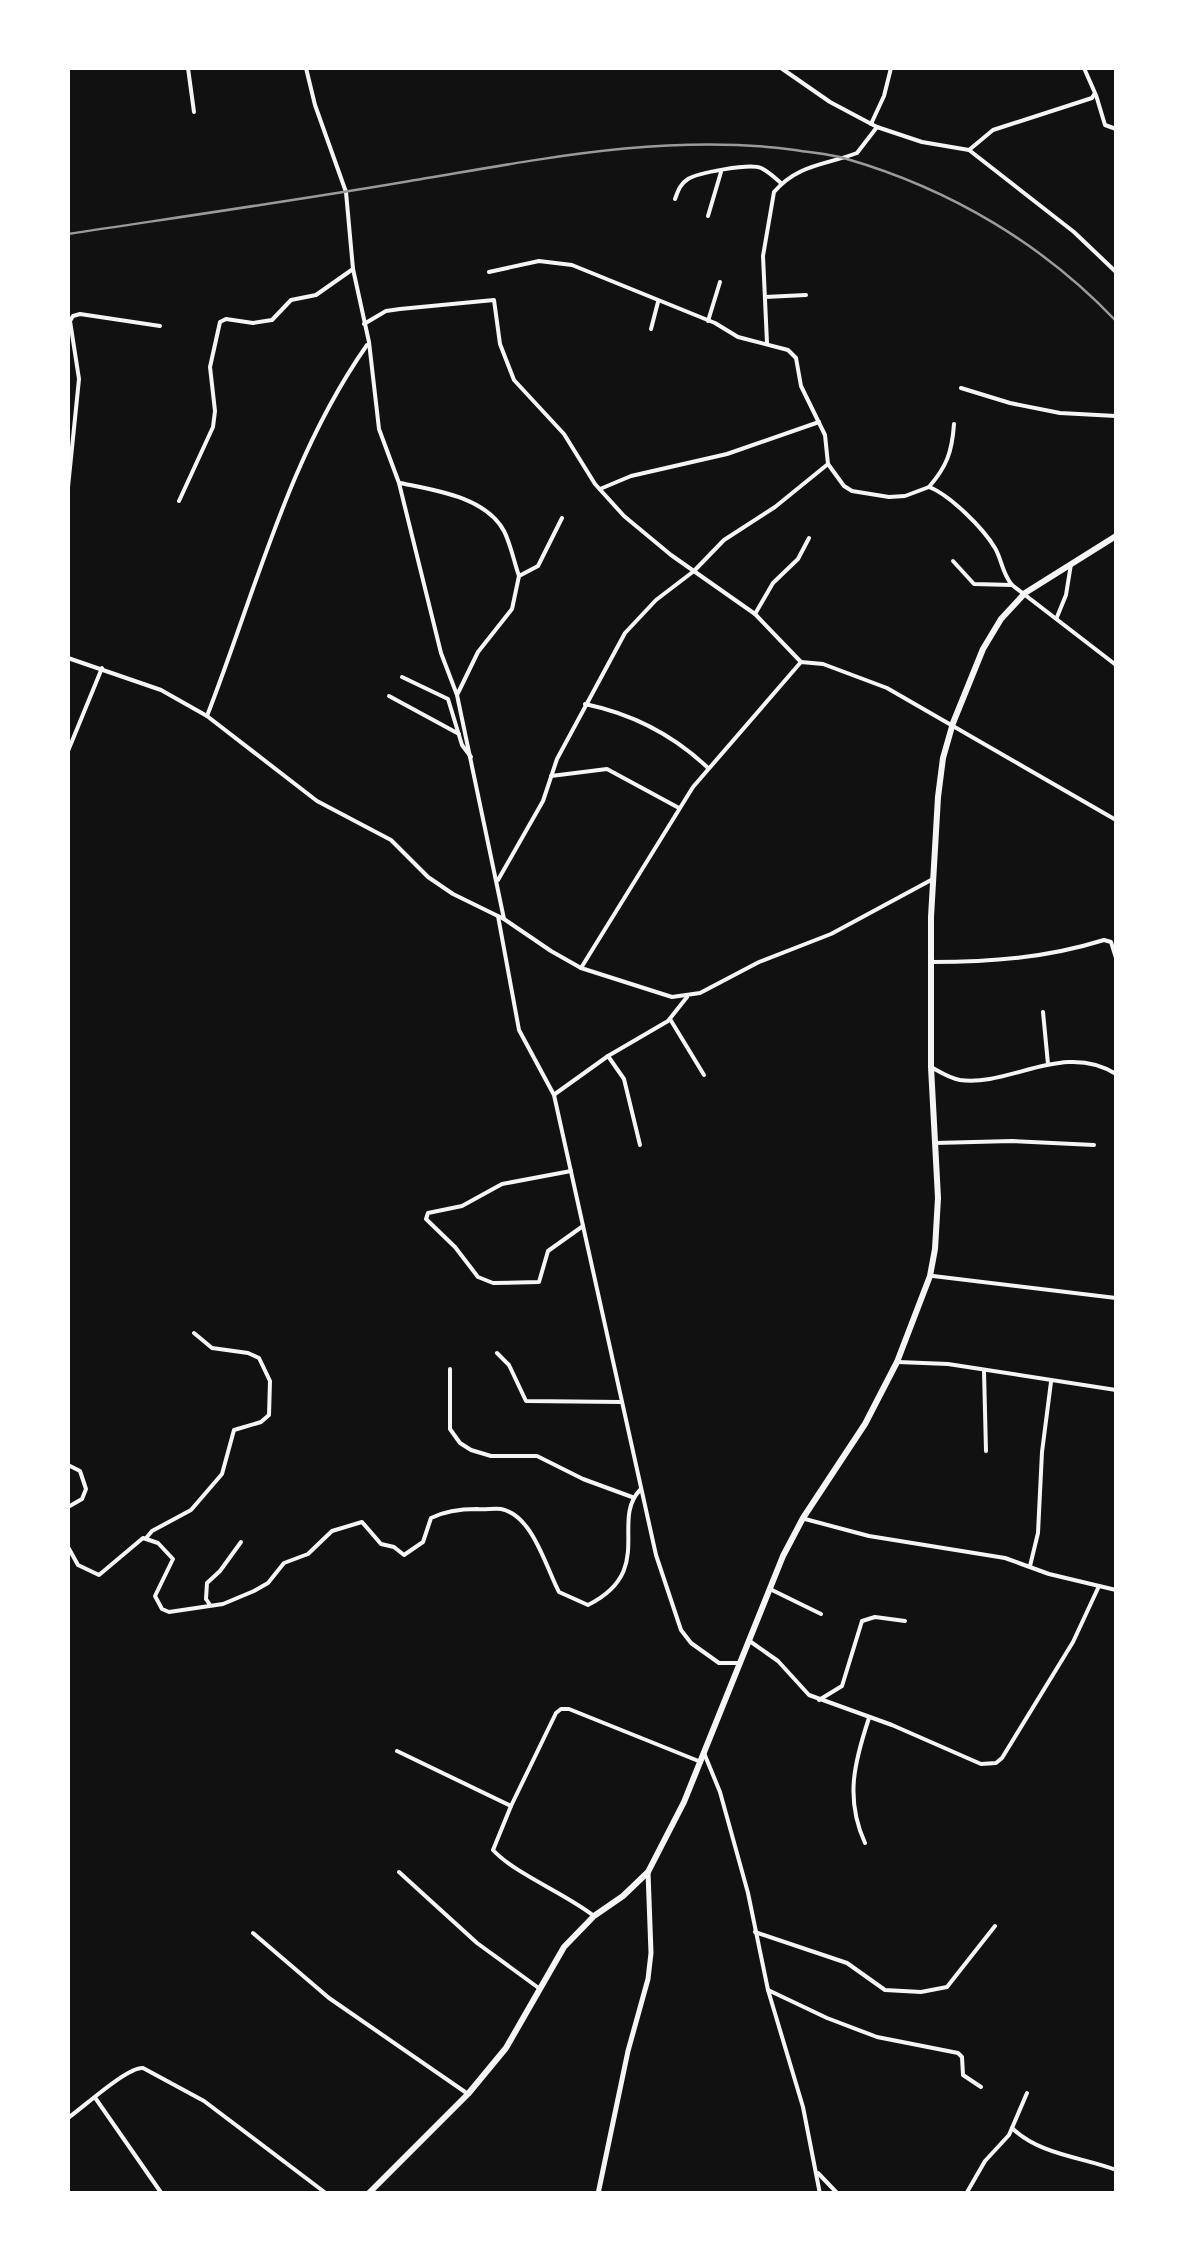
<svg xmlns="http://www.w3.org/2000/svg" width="1184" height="2261" viewBox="0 0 1184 2261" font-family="Inter,sans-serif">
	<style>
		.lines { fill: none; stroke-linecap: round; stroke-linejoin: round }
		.minor { stroke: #f5f5f5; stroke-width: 4 }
		.tertiary { stroke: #f5f5f5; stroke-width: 5 }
		.secondary { stroke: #f5f5f5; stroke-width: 6 }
		.rail { stroke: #9a9a9a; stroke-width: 2.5 }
	</style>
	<rect width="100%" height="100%" fill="#111"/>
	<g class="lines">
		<g class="minor">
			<path d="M188,68l6,44"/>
			<path d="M306,68l9,37 31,87 7,77 16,73 10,87 20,54 42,170 16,42 47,224"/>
			<path d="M781,68l49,34 47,25 45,15 47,8 105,82 42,40"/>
			<path d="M1096,95l9,30 11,4"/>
			<path d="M871,124l13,-28 7,-28"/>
			<path d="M969,150l24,-20 99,-32 3,-5 -11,-25"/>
			<path d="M675,199c3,-8 5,-15 13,-20 9,-6 62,-16 73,-11 7,3 14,10 20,15"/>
			<path d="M708,216l13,-44"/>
			<path d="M489,272l50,-11 33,4 143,58 23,14 50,13 8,8 5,28 24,49 3,29 16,22 8,5 37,6 16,-1 24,-9c21,8 54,41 66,61 7,12 7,25 17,37l104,80"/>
			<path d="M765,297l41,-2"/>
			<path d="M708,321l12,-39"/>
			<path d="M364,324l22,-13 14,-2 94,-9 6,44 14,36 50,54 31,50 29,32 47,39 84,59 46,48"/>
			<path d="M651,329l7,-27"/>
			<path d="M767,343l-4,-87 11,-64c24,-28 52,-27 83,-39l20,-26"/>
			<path d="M961,388l49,15 50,10 56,3"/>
			<path d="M400,483c34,7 86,14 104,48 7,14 10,31 15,45"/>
			<path d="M68,487l11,-108 -9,-58 3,-5 7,-2 80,12"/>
			<path d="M929,487c18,-21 23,-35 25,-63"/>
			<path d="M600,489l31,-13 96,-22 92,-32"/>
			<path d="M179,501l34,-74 2,-16 -5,-44 10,-45 6,-3 27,4 19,-3 19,-20 25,-5 37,-26"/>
			<path d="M953,561l21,23 38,1"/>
			<path d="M755,614l18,-31 25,-24 11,-21"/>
			<path d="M1057,617l9,-22 5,-31"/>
			<path d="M68,658l93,32 46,26 110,85 74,39 37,37 25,17 51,25 47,32 30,17 91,29 28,-4 59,-31 72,-28 102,-55"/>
			<path d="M402,677l46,22 14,46 9,12"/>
			<path d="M458,693l20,-41 34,-43 7,-33 19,-10 24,-48"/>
			<path d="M389,696l70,38"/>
			<path d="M585,704c48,10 87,30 122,63"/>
			<path d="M207,716c49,-126 82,-260 160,-371"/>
			<path d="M68,751l34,-83"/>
			<path d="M551,776l56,-7 72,39"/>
			<path d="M498,880l45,-79 14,-42 68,-126 31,-33 38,-29 30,-31 51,-33 53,-43"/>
			<path d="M498,916l21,114 35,65 102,460 25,75 10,13 28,20h19"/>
			<path d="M931,962c60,0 115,-4 173,-22l7,2 5,16"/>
			<path d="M581,968l112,-181 108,-125 22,2 64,24 229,132"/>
			<path d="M1043,1012l5,52"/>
			<path d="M670,1019l34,56"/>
			<path d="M608,1056l16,23 16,66"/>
			<path d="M931,1067c9,5 18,11 29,13 49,7 104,-39 156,-6"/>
			<path d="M555,1094l53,-38 60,-35 19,-24"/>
			<path d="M935,1143l77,-2 82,4"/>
			<path d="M571,1171l-69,13 -40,22 -34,7 -2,6 29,28 23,30 15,6 46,-1 9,-31 35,-25"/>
			<path d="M933,1276l183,22"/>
			<path d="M497,1353l12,12 17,36 95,1"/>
			<path d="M898,1362l50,2 168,26"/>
			<path d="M450,1369v60l10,14 11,7 20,6h46l46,23 49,18"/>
			<path d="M984,1371l2,80"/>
			<path d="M68,1465l12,6 6,18 -4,10 -14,8"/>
			<path d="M805,1519l64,17 136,22 44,16 67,16"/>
			<path d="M147,1537l5,-6 39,-21 31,-36 12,-44 27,-8 8,-7 1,-34 -11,-23 -11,-5 -36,-5 -18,-15"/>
			<path d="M68,1547l10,18 21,10 44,-37 15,5 15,16 -18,37 7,13 7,3 54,-8 31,-13 14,-8 16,-20 24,-9 24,-23 30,-9 19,22 13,3 10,8 19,-13 8,-24c14,-7 31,-9 46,-9 8,1 17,-1 24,0 32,6 45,59 58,83l29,13c68,-34 22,-84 52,-115"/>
			<path d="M1030,1566l8,-33 4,-81 9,-70"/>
			<path d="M772,1590l49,24"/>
			<path d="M210,1605l-4,-6 1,-16 13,-12 21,-29"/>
			<path d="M751,1642l27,19 31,34 83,30 89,39 15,-1 6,-5 71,-116 26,-56"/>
			<path d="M819,1700l23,-14 20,-65 13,-4 30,4"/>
			<path d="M397,1751l114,55"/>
			<path d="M704,1753l16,39 28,101 20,97 35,117 17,87"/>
			<path d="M865,1843c-20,-44 -11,-80 4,-125"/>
			<path d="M399,1872l78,71 63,46"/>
			<path d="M594,1916c-29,-23 -79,-42 -101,-66l18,-44 45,-93 5,-4h8l132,53"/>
			<path d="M755,1932l92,31 38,27 36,2 26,-5 48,-61"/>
			<path d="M253,1933l76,65 139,96"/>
			<path d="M768,1990l59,28 50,19 81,16 4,4 1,18 18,12"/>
			<path d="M96,2099l66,95"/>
			<path d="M68,2118c17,-12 59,-51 75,-50l61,33 123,93"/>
			<path d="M1012,2128c28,27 70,29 104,42"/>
			<path d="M818,2173l20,21"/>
			<path d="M966,2194l19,-33 24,-26 18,-42"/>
		</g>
		<path class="tertiary" d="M598,2194l30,-143 20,-72 3,-26 -3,-81"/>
		<path class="secondary" d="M368,2194l100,-100 38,-46 58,-101 30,-31 29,-20 25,-24 36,-70 99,-246 20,-38 62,-94 32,-62 33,-86 5,-27 3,-51 -7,-131v-150l7,-120 5,-39 10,-35 30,-74 18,-30 24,-26 91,-57"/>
		<path class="rail" d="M68,234c112,-17 224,-33 336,-52 128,-21 261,-50 391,-32 17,3 36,4 52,9 103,30 196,85 269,162"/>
	</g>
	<rect width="1184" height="2261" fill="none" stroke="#ffffff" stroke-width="140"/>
</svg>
